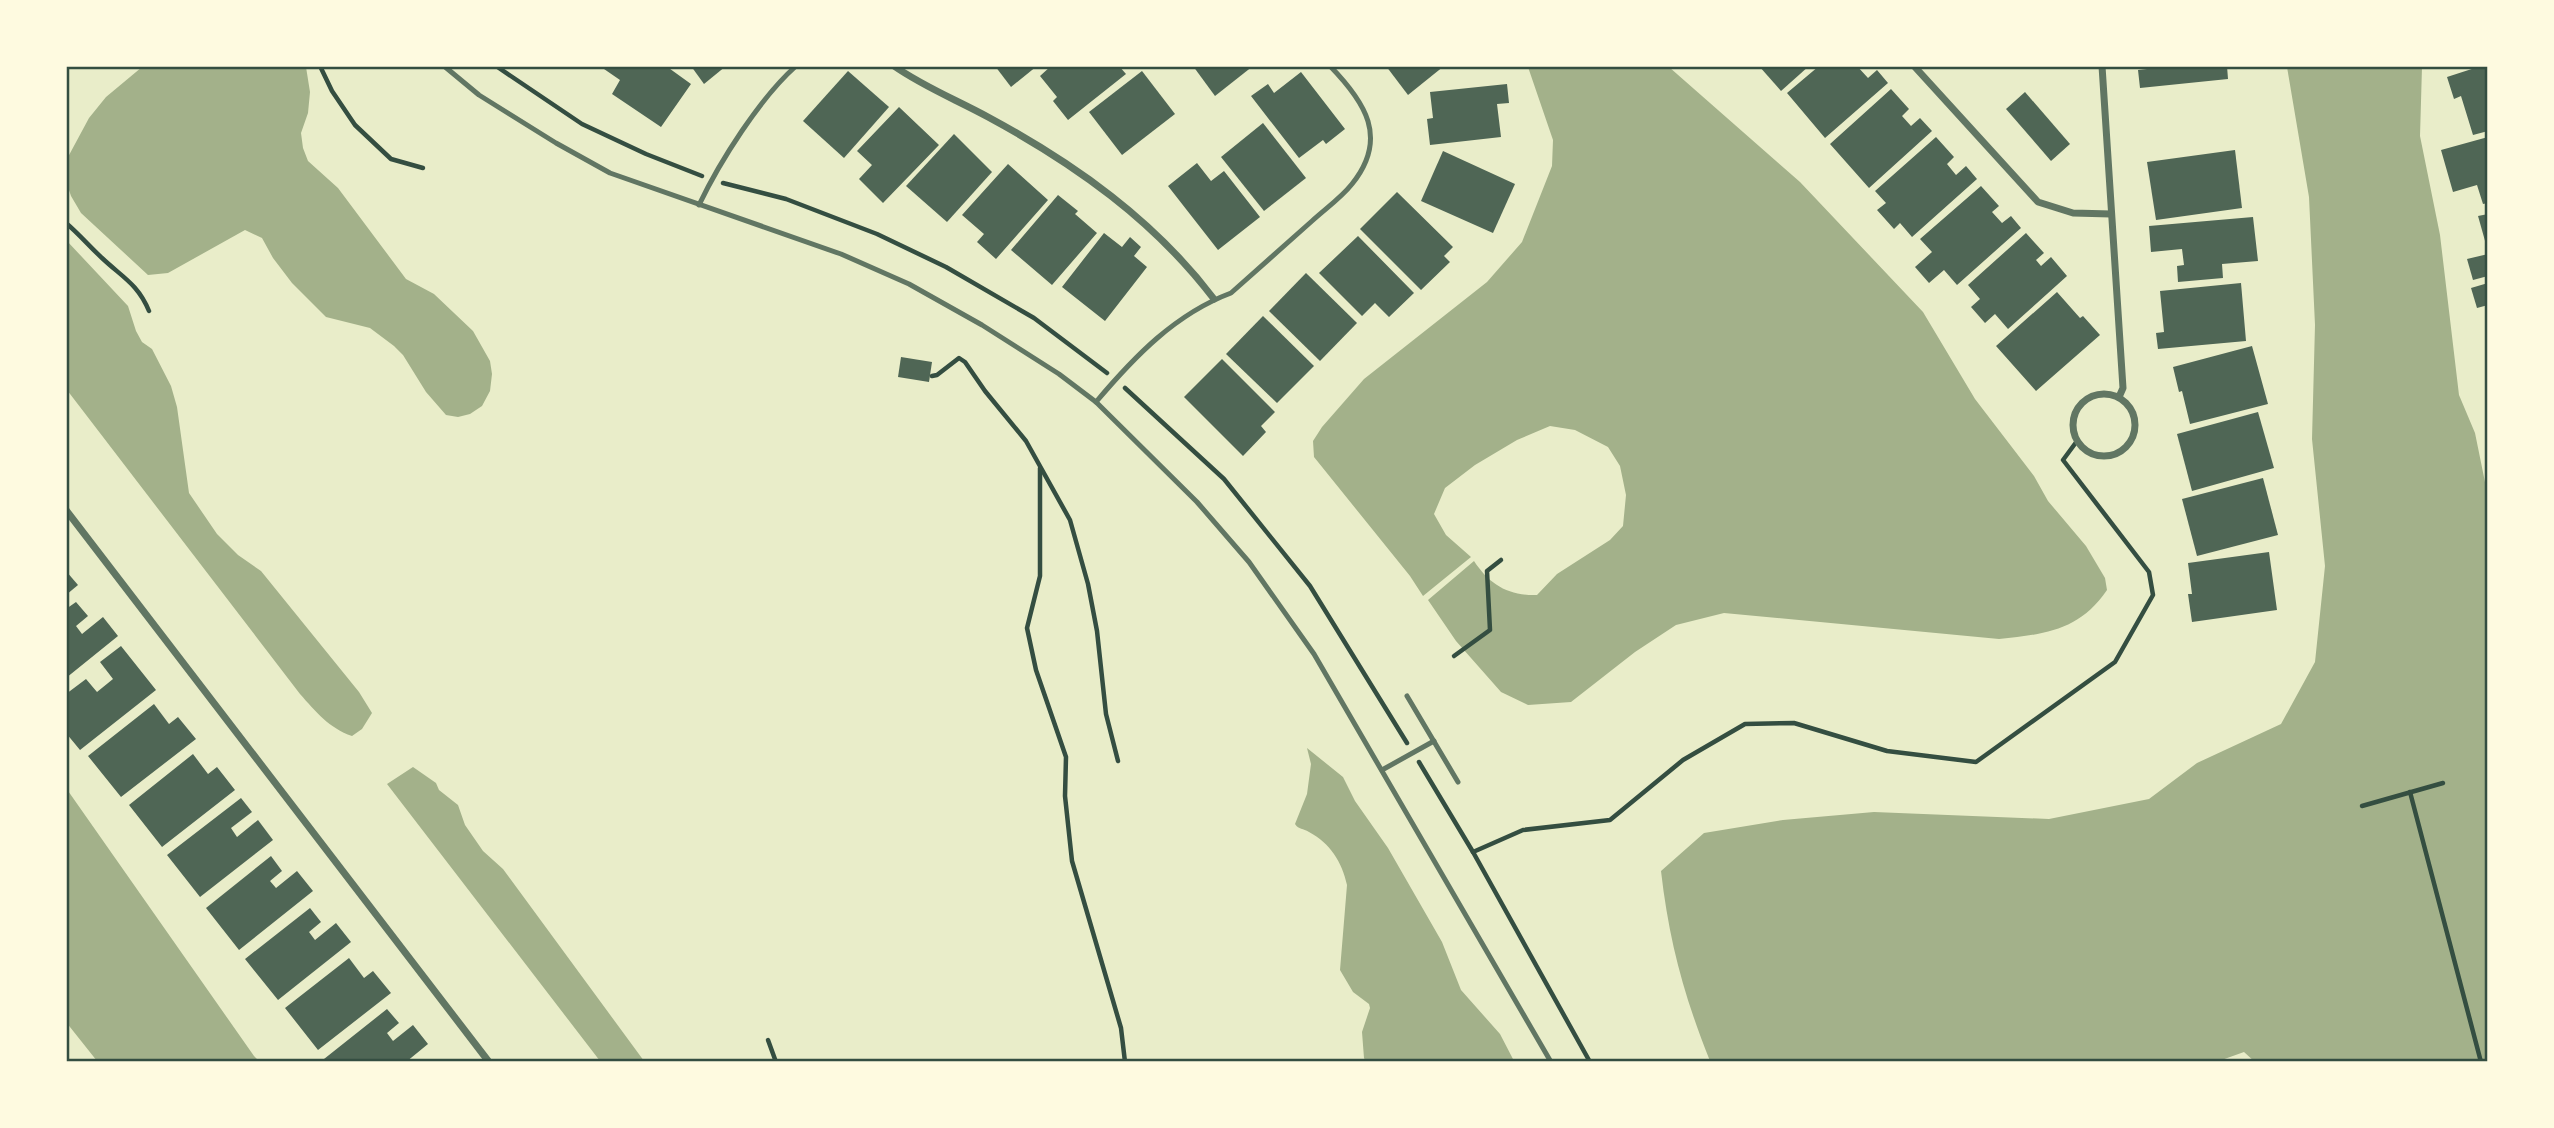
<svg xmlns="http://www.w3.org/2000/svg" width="2554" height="1128" viewBox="0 0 2554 1128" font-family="Helvetica,sans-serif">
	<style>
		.water { fill: #a3b18a }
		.building { fill: #4f6655 }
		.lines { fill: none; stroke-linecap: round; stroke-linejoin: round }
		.path { stroke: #344e41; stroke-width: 4.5 }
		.service { stroke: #617663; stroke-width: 5 }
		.minor { stroke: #617663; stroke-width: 7 }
		.neatline { fill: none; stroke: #344e41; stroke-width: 2.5 }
	</style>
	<rect width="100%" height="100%" fill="#e9edc9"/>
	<g class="water">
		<path d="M142,67h164l4,25 -2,21 -7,20 2,15 5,13 30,27 68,91 28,15 39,37 17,30 2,13 -2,17 -8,15 -12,8 -12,3 -12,-2 -20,-23 -23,-37 -9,-9 -24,-18 -44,-11 -34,-34 -19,-25 -11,-20 -17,-8 -77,43 -20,2 -67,-62 -10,-17 -5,-15 2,-24 21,-39 17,-21z"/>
		<path d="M1528,67h141l131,115 123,130 52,87 59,77 14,25 38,45 19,32 2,12c-28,41 -62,44 -108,49l-275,-26 -48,12 -41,27 -64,50 -43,3 -27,-13 -45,-51 -28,-41 46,-39c15,23 34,35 63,34l20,-21 53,-34 13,-14 3,-31 -6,-29 -12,-19 -33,-17 -25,-4 -33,14 -42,25 -30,23 -11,26 12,21 25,22 -48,39 -13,-20 -96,-119 -1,-16 9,-14 42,-48 123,-97 35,-40 30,-76 1,-26z"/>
		<path d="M2287,67h135l-2,69 20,99 19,160 16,38 12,59v569l-232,1 -11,-10 -28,10 -506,-1c-26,-65 -41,-120 -49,-190l43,-38 79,-13 91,-8 175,7 100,-20 48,-36 84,-39 34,-62 10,-96 -13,-127 3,-114 -6,-128z"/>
		<path d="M67,241l61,65 8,25 6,11 10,7 19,37 6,21 12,86 28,41 21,21 23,16 98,121 13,21 -10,16 -10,7c-23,-8 -36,-24 -52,-42l-233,-304z"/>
		<path d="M1307,748l36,29 12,24 33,47 54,94 19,48 39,44 14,27 -148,1 -2,-4 -2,-26 8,-24 -1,-4 -16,-12 -13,-22 7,-85c-5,-23 -17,-42 -38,-53 -6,-4 -10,-2 -14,-8l12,-30 4,-30z"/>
		<path d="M413,767l23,16 3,7 19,15 7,20 18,26 20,18 141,192h-44l-213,-277z"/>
		<path d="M66,788l188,268 5,5h-162l-31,-39z"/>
	</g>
	<g class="building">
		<path d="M605,66h61l25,18 -30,43 -49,-33 8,-14 -16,-11z"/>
		<path d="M691,66h35l-22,18z"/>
		<path d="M995,66h42l-26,21z"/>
		<path d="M1051,66h68l7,8 -58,46 -15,-19 4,-4 -17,-21z"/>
		<path d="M1193,66h60l-38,30z"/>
		<path d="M1386,66h58l-36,29z"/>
		<path d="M1759,66h50l-28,25z"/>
		<path d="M1819,66h38l11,12 9,-8 11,13 -63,55 -38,-45z"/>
		<path d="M2147,66h80l1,13 -88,9 -2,-18 9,-1z"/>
		<path d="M2481,66h7v65l-15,4 -12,-39 -7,3 -7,-22z"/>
		<path d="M848,71l41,36 -45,51 -41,-37z"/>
		<path d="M1142,71l33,43 -53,41 -33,-43z"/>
		<path d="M1301,72l44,57 -19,15 -3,-4 -24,18 -48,-62 17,-12 6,9z"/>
		<path d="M1507,84l2,19 -12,1 4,33 -71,8 -3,-26 6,-1 -3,-26z"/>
		<path d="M1891,89l18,20 -7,7 9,10 9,-8 12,13 -63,57 -39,-44z"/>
		<path d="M2025,92l45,52 -19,17 -45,-52z"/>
		<path d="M899,107l40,38 -56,58 -24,-24 13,-14 -15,-14z"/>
		<path d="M1263,123l43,55 -42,33 -43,-54z"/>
		<path d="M954,134l38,38 -45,50 -41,-36z"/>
		<path d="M1936,137l18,20 -7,7 9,11 10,-9 11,13 -65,58 -12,-14 -6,6 -17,-19 9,-7 -11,-12z"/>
		<path d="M2488,137v66l-5,1 -6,-19 -24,7 -12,-42z"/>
		<path d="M2235,150l7,58 -86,12 -9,-58z"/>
		<path d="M1443,151l72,33 -22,49 -72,-32z"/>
		<path d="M1197,163l14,18 13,-10 36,46 -42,33 -50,-64z"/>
		<path d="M1008,164l40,36 -52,59 -19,-17 7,-8 -22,-19z"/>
		<path d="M1981,186l18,20 -7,6 10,11 9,-7 10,12 -64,57 -13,-15 -15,13 -14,-16 17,-15 -12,-13z"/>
		<path d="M1397,192l56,55 -9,9 6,6 -29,28 -61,-61z"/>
		<path d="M1058,195l20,16 -3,3 22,19 -45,52 -41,-35z"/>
		<path d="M2488,214v34h-1l-9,-32z"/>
		<path d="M2253,217l5,44 -36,3 1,14 -45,4 -1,-16 7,-1 -2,-16 -31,3 -2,-26z"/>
		<path d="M1104,233l18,14 8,-10 11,10 -7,9 13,11 -42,54 -43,-34z"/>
		<path d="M2026,233l18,20 -8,7 5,6 10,-9 16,19 -59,53 -13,-15 -10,9 -14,-16 9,-8 -12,-14z"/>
		<path d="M1358,236l56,57 -25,24 -14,-14 -13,13 -43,-43z"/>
		<path d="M2488,254v22l-15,4 -6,-21z"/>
		<path d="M1306,273l51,50 -37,38 -51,-50z"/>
		<path d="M2241,283l5,58 -88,8 -2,-16 8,-1 -4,-41z"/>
		<path d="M2488,283v22l-11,3 -6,-20z"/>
		<path d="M2057,292l23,26 3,-2 17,19 -64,56 -40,-45z"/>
		<path d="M1263,316l51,50 -37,37 -51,-49z"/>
		<path d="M2252,346l16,58 -78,20 -8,-33 -3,1 -6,-25z"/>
		<path d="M901,357l31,5 -3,20 -31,-5z"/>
		<path d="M1222,359l53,53 -14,14 5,6 -23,24 -59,-59z"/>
		<path d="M2258,412l16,56 -82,23 -15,-57z"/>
		<path d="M2263,478l15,57 -81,21 -15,-57z"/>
		<path d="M2269,552l8,58 -85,12 -4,-28h4l-4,-31z"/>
		<path d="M66,571l12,14 -12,10z"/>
		<path d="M76,602l12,14 -12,10 6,8 21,-17 15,19 -52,42v-69z"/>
		<path d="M121,646l35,44 -76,60 -14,-17v-39l20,-15 11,13 16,-13 -13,-17z"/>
		<path d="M154,704l15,20 9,-7 18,22 -75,58 -33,-41z"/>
		<path d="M193,754l15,20 9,-7 18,23 -73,57 -33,-42z"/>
		<path d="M241,798l11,14 -21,16 6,9 21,-17 15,20 -73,57 -33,-42z"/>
		<path d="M271,856l11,15 -12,10 6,7 21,-17 16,20 -74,59 -33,-42z"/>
		<path d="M310,908l11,14 -12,10 6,8 21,-17 15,19 -73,58 -33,-41z"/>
		<path d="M349,958l15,20 9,-7 18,22 -73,57 -33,-42z"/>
		<path d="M387,1009l12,14 -12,10 6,8 20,-16 15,19 -22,18h-80l-2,-3z"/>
	</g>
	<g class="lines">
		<g class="path">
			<path d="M320,66l12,25 23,34 36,34 32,9"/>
			<path d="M496,66l86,58 64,30 56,22"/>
			<path d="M723,183l63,16 91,35 69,33 88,51 73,55"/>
			<path d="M66,223c13,11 24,24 36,35 20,19 36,26 47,53"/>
			<path d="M932,376l5,-1 22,-17 6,4 20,29 41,50 44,79 18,64 9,47 9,83 12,47"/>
			<path d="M1125,388l99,91 86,107 97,157"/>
			<path d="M1040,468v108l-13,52 9,42 30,87 -1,39 7,65 49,167 4,34"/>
			<path d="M1454,656l36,-26 -3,-59 14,-11"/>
			<path d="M1419,762l54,90 117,210"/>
			<path d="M2410,792l71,270"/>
			<path d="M2362,806l81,-23"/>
			<path d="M1473,852l50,-22 87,-10 73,-60 62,-36 49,-1 93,28 89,11 139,-100 38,-67 -4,-23 -86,-112 14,-19"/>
			<path d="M768,1040l8,22"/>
		</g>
		<g class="service">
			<path d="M444,66l35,29 77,48 54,30 231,81 68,30 73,41 77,49 37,28 101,100 52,60 65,92 237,408"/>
			<path d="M699,205c21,-44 61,-107 97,-139"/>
			<path d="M1096,402c38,-45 79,-88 135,-109 27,-24 54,-48 81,-72 13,-12 29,-23 40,-37 37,-46 13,-82 -22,-118"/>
			<path d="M1407,696l51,86"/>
			<path d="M1382,770l52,-29"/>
		</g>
		<g class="minor">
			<path d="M894,66c30,21 63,34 94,51 87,47 166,103 226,182"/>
			<path d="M1914,66l124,136 35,11 38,1"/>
			<path d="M2102,66l21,322 -4,9"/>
			<circle cx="2104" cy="425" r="31"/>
			<path d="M66,510l423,552"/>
		</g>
	</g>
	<rect width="2554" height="1128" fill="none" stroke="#fefae0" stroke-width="136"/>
	<rect x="68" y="68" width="2418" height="992" class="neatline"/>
</svg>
